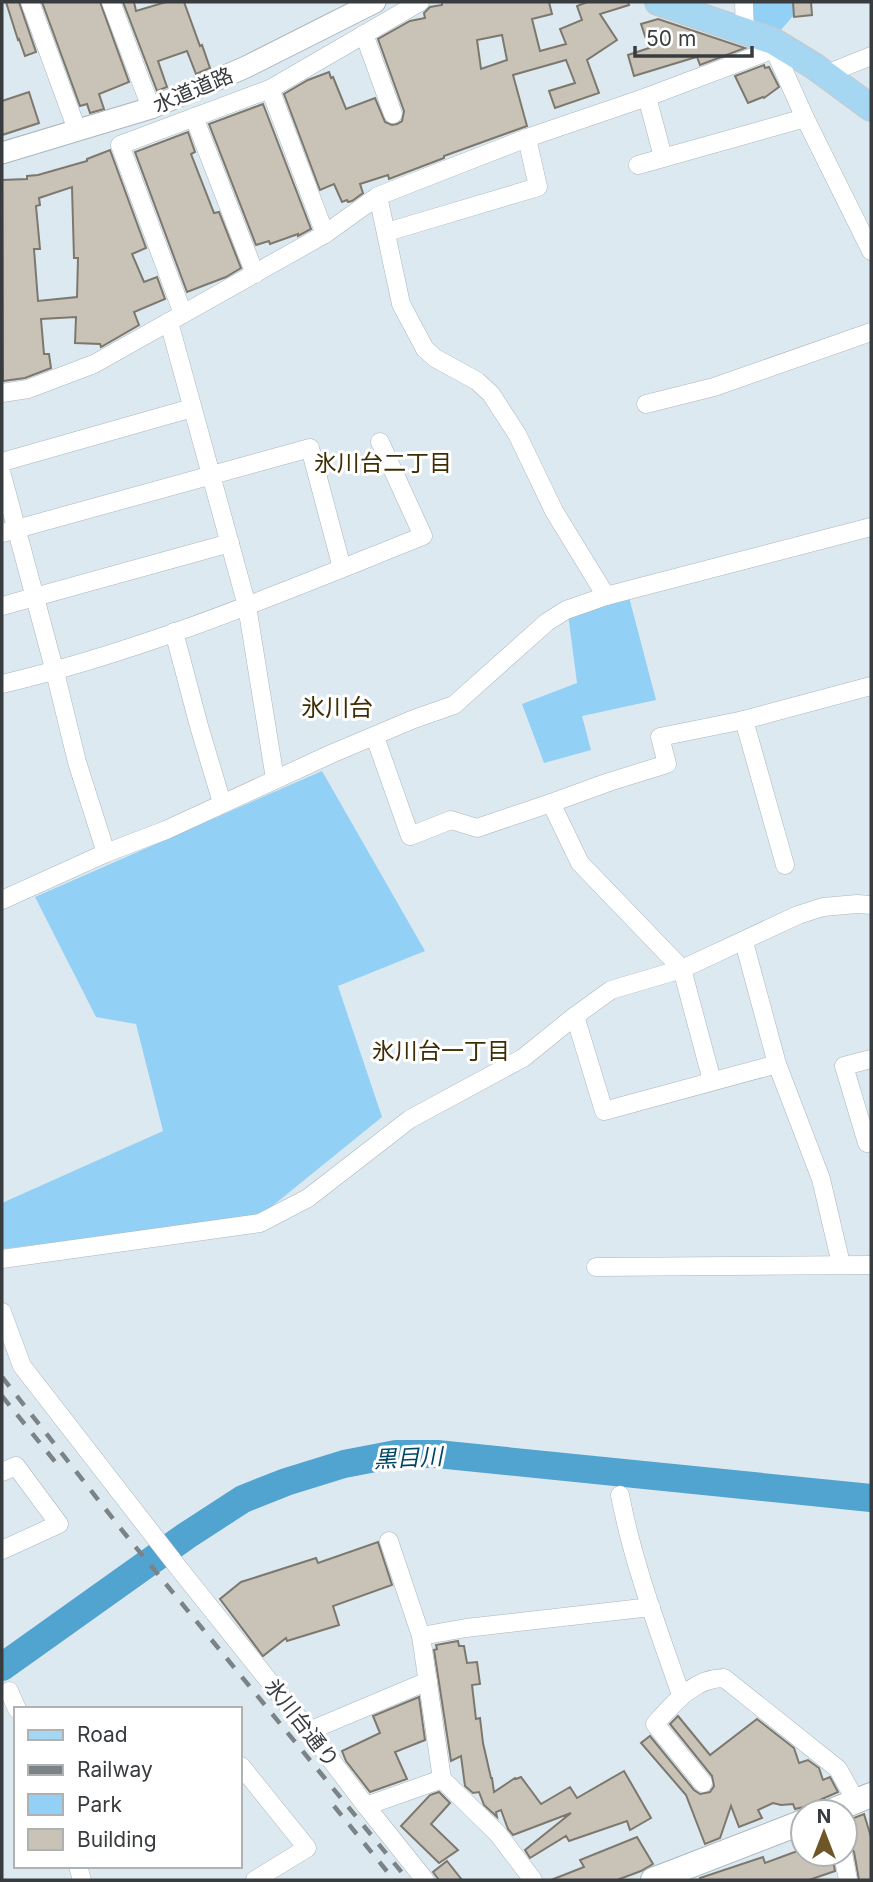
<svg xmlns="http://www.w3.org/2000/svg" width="873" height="1882" viewBox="0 0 873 1882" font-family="Inter,'Noto Sans JP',sans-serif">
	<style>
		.green { fill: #92d0f5 }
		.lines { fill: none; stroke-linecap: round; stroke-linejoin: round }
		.river { stroke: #51a3d0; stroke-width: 28 }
		.building { fill: #c8c2b7; stroke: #7d786e; stroke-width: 2; fill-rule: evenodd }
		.minor-casing { stroke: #aab6bd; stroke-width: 19 }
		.tertiary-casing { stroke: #aab6bd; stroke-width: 23 }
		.secondary-casing { stroke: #aab6bd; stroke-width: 26 }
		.primary-casing { stroke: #c7c8c9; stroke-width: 28 }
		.minor { stroke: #fff; stroke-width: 18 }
		.tertiary { stroke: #fff; stroke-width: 21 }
		.secondary { stroke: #fff; stroke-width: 24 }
		.primary { stroke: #a5d7f3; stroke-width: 26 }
		.rail { stroke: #7b8387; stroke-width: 4.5; stroke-dasharray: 12 12; stroke-linecap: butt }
		.labels { text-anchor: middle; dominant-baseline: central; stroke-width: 6; stroke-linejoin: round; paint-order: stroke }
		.street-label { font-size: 21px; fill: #383c3f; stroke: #fff }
		.neighbourhood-label { font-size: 23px; fill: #3f2d04; stroke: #fff }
		.water-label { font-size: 23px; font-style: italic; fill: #004765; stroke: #fff }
		.quarter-label { font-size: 24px; fill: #3f2d04; stroke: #fff }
	</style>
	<rect width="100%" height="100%" fill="#dde9f0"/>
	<g class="green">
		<path d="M747,2h47l-1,14 -20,23 -26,-8z"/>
		<path d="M629,597l27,103 -74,16 9,34 -47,13 -22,-59 55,-21 -9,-69z"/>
		<path d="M322,771l103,180 -87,35 44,131 -122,99 -258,33v-46l161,-72 -27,-107 -40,-7 -61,-120z"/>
	</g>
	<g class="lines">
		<path class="river" d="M2,1667l184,-131 57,-37 43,-17 58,-18 52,-10h41l434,44"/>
	</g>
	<g class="building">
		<path d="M6,2h13l17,50 -11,4 -6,-17 -1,1z"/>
		<path d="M42,2h58l29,80 -30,12 5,15 -14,4 -3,-9 -7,2z"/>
		<path d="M123,2h11l2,9 30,-9h18l16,44 2,-1 8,23 -14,6 -9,-23 -29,10 9,26 -10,4z"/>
		<path d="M442,2h107l3,12 -20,5 8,32 26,-7 -6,-15 22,-9 -5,-14 10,-4h41l1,3 -29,9 17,26 -30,20 12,33 -44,15 -6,-17 26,-8 -9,-23 -53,15 14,51 -83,30v2l-55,21 -1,-4 -28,9 3,9 -11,8 -4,1 -1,-2 -5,2 -8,-18 -14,6 -36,-96 24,-14 21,-8 2,6 2,-1 13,32 29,-11 10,24 7,3 5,-1 5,-3 2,-10 -26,-72 32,-18 15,-3 -1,-5 6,-6 12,-2zM502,35l5,25 -26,9 -4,-29z"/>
		<path d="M793,2h18l1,13 -18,2z"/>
		<path d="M658,19l87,29 -45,17 -3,-8 -4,1 -59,18 -6,-21 21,-7 -8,-24z"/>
		<path d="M764,65l1,3 4,-1 10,20 -15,11 -1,-1 -15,6 -13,-27z"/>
		<path d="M29,92l10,31 -37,12v-34z"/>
		<path d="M263,104l48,125 -13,7v-2l-28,10 -1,-3 -13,4 -47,-121z"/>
		<path d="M188,132l7,20 -4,2 23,59 5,-1 22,56 -15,9 -39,15 -52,-140z"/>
		<path d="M110,150l36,98 -14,6 12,28 13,-5 8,22 -31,13 5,13 -38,22 -1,-3 -25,-1 1,-26 -35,2 3,35h5l2,14 -26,10 -22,3 -1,-201 25,-1v-3l11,-1 49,-14v-2zM72,187l2,71h4l-1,39 -39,4 -4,-52h6l-4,-43 4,-1 -1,-7z"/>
		<path d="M378,1542l14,43 -59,21 6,19 -52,16 -1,-3 -23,18 -43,-57 21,-17 75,-24 2,5z"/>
		<path d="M458,1641l1,5h5l3,17 10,-1 3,22 -8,1 4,34 4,-1 3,25 8,35h1l2,14 21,-14 1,1 5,-2 20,27 29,-17 7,11 47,-27 27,47 -21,12 -3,-9 -58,20 -3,-5 -36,22 -5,-8 46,-37 -58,22 -5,-6 -7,-19 -5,2 1,5 -13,-12 -5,-13 -6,1 -8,-7 -4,-30 -10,5 -17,-111 3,-1 -1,-4z"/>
		<path d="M419,1697l6,43 -30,12 12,27 -37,13 -24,-31 -4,-10 38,-18 -7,-17z"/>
		<path d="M678,1716l32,39 47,-36 37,29 5,15 9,-3 11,8 4,12 7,-3 8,15 -34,15 -9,2 -2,-5 -12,1 -8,-2 -15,7 4,8 -23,9 -8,-21 -11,32 -15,6 -19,-49 -45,-52 9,-7 44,54 6,4 10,-2 4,-6 -2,-10 -42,-52z"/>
		<path d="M439,1792l11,11 -19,21 27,26 -19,13 -38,-37 29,-31z"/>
		<path d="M864,1814l7,23v43h-12l-5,-28 -4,-6 -5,-20 1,-5z"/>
		<path d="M637,1837l16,27 -12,7 -24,9h-66l33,-13 -4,-7z"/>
		<path d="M803,1849v5h29l3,17 -26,9h-109v-2l63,-21 2,6z"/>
		<path d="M447,1861l15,19h-23l-6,-8z"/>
	</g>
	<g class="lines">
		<g class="minor-casing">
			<g id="minor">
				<path d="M30,2l47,128"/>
				<path d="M111,2l40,106"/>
				<path d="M744,2l1,31"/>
				<path d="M364,34l29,80"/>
				<path d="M773,41l1,8 31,69 66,133"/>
				<path d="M826,74l45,-18"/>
				<path d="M270,89l55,145"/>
				<path d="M647,97l16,60"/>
				<path d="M194,117l61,157"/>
				<path d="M638,165l167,-47"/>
				<path d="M378,196l23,108 24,45 10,9 42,23 14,13 26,40 37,77 52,85"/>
				<path d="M387,232l151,-45 -11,-49"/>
				<path d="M183,314l-63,-169 150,-56 150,-87"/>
				<path d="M169,322l78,284 28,173"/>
				<path d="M2,393l26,-4 66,-25 231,-130 53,-38 149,-58 120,-41 127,-48"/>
				<path d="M646,404l68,-17 157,-55"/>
				<path d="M2,462l190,-54"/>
				<path d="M2,475l53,197 22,90 29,91"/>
				<path d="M2,533l308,-85 32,120"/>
				<path d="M2,606l228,-63"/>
				<path d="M174,632l25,94 23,77"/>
				<path d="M2,684c145,-34 283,-93 421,-148l-43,-94"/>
				<path d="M744,720l41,145"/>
				<path d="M375,737l35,99 41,-16 26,8 74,-25 29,60 102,106 30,112"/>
				<path d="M551,803l58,-21 58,-18 -7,-27 84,-17 127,-34"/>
				<path d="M2,900l104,-47 60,-23 165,-76 83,-35 40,-14 93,-83 19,-12 40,-14 265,-69"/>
				<path d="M744,942l33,122 44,115 20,85"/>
				<path d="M575,1016l29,95 173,-47"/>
				<path d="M871,1059l-27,7 23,77 4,-1"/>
				<path d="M2,1259l258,-36 48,-25 102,-79 113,-61 52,-42 36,-26 71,-21 116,-54 25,-8 34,-3 14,1"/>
				<path d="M596,1267l275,-2"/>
				<path d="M2,1312l20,54 159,205 128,160 57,75 59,74"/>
				<path d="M2,1472l14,-6 43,58 -57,26"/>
				<path d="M620,1495c13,68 38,134 61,200"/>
				<path d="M389,1541l32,95 21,143 56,55 35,46"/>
				<path d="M421,1636l45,-8 185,-21"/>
				<path d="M9,1691l8,18"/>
				<path d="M309,1731l119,-50"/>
				<path d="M241,1766l66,82 -52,32"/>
				<path d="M703,1783l-48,-59c19,-21 39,-46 69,-46l114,91 18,32"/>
				<path d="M366,1806l76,-27"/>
				<path d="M843,1854l5,26"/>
				<path d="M78,1866l4,14"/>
			</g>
		</g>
		<g class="tertiary-casing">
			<path id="tertiary" d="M2,153l149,-45 95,-41 129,-65"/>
		</g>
		<g class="secondary-casing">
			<g id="secondary">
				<path d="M829,1812l42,-17"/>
				<path d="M653,1880l150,-58"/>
			</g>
		</g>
		<g class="primary-casing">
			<path id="primary" d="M658,2l115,39 41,25 57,42"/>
		</g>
		<use href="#minor" class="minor"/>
		<use href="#tertiary" class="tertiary"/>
		<use href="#secondary" class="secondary"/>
		<use href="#primary" class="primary"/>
		<g class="rail">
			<path d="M2,1377l123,157 283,346"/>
			<path d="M2,1396l59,73"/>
			<path d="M334,1806l60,74"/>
		</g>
	</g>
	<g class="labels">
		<g class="street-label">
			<text transform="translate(193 90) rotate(-23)">水道道路</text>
			<text transform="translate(302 1723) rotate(52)">氷川台通り</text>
		</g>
		<g class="neighbourhood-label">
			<text x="383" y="463">氷川台二丁目</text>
			<text x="441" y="1051">氷川台一丁目</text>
		</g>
		<g class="water-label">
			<text transform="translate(408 1458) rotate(-3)">黒目川</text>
		</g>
		<g class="quarter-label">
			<text x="337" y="707">氷川台</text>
		</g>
	</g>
	<rect width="873" height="1882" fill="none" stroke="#383c3f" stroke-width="7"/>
	<rect x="14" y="1707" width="228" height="161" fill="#ffffff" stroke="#afb1b2" stroke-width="2"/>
	<rect x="28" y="1730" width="35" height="10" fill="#a5d7f3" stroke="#afb1b2" stroke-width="2"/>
	<text x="77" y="1742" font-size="21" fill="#383c3f">Road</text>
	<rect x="28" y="1765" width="35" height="10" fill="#7b8387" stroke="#afb1b2" stroke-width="2"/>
	<text x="77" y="1777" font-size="21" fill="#383c3f">Railway</text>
	<rect x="28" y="1794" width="35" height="21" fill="#92d0f5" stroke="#afb1b2" stroke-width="2"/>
	<text x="77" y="1812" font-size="21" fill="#383c3f">Park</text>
	<rect x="28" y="1829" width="35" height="21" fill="#c8c2b7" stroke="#afb1b2" stroke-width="2"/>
	<text x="77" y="1847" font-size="21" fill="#383c3f">Building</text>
	<g transform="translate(824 1833)"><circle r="33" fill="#ffffff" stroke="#afb1b2" stroke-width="2"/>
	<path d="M0-5L12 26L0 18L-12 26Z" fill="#6e5626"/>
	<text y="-10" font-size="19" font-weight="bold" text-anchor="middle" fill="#383c3f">N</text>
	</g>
	<path d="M635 46v10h117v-10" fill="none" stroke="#383c3f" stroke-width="3.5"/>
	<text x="646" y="46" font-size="21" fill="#383c3f" stroke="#ffffff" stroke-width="5" paint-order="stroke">50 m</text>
</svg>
